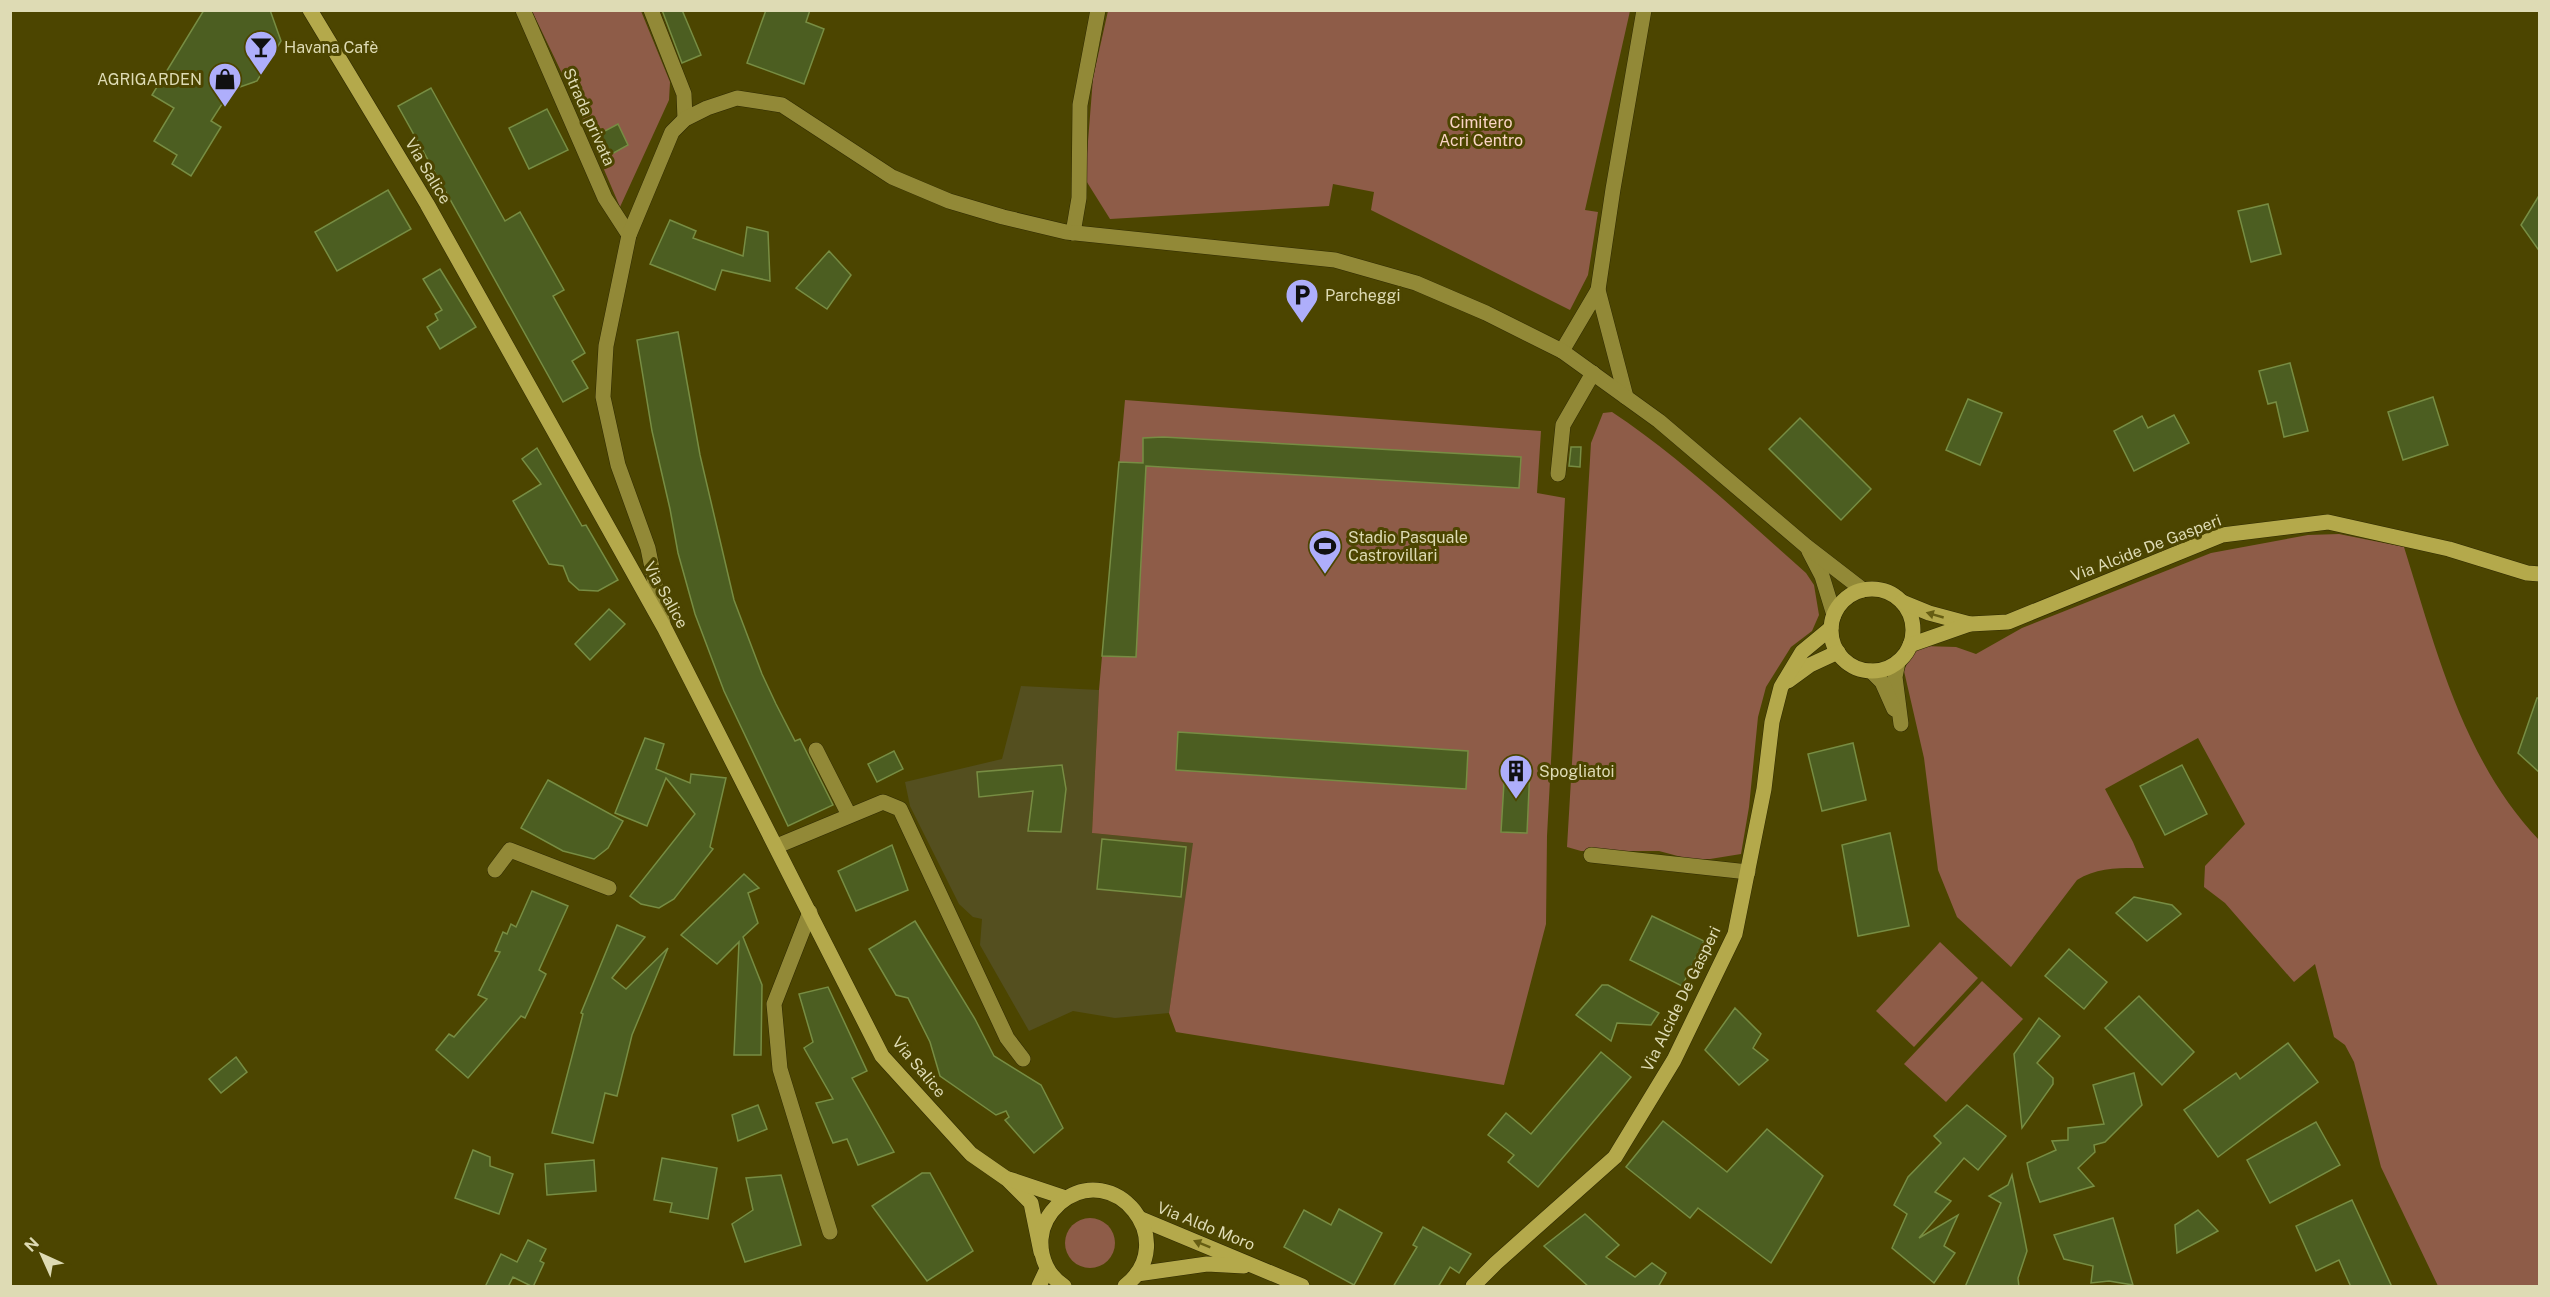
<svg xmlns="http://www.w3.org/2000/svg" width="2550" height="1297" viewBox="0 0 2550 1297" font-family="'Public Sans',sans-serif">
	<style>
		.built { fill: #544f1f }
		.green { fill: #8e5c48 }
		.building { fill: #4c5e21; stroke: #778d43; stroke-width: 1.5 }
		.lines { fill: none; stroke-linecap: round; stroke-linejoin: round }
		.minor-casing { stroke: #302b00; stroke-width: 16 }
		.major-casing { stroke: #302b00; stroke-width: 16 }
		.minor { stroke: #928937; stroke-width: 15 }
		.major { stroke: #b4a94b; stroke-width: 15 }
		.oneway { fill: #665e13 }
		.labels { text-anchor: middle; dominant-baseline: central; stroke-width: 6; stroke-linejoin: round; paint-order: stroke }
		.poi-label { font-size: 16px; fill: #dedbb4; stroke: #4c4500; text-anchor: start }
		.street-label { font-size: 16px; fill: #dedbb4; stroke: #4c4500 }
		.park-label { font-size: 16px; fill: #fad4c5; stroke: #4c4500 }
	</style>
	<rect width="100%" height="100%" fill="#4c4500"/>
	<path class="built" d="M1021,686l78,4 -7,143 102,10 -25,170 -54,5 -42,-7 -44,20 -49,-86 2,-26 -9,-2 -14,-13 -49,-98 -5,-24 97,-23z"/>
	<g class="green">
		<path d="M532,11h109l29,71 -1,18 -49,107 -50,-117z"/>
		<path d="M1108,11h522l-45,199 13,2 -10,63 -18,35 -199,-100 3,-18 -41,-8 -4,22 -219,13 -25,-40 8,-101z"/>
		<path d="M1125,400l416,31 -4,62 28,5 -18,338 -1,88 -42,161 -328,-53 -7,-19 24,-170 -101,-10 7,-143z"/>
		<path d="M1612,412c68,45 133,107 194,161l8,12 5,30 -7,16 -21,16 -25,40 -8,30 -9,90 -8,47 -31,5h-21l-30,-8h-78l-14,-4 24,-404 12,-30z"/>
		<path d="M2339,534l65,13c32,102 59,213 135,293v446h-101l-57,-119 -27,-105 -9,-17 -11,-8 -19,-73 -21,18 -69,-79 -21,-16 1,-21 40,-42 -47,-86 -93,51 28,53 11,26c-23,0 -47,-1 -67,12l-66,87 -54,-50 -19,-47 -14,-112 -20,-87 6,-15 13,-10 33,1 20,7 46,-26 189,-75 97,-18z"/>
		<path d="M1940,942l38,36 -64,69 -38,-36z"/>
		<path d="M1982,981l41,38 -77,83 -42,-38z"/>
		<circle cx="1090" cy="1243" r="25"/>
	</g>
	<g class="building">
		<path d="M204,10h66l11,31 -24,40 -26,9 -20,31 10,6 -30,49 -19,-12 5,-9 -23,-14 20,-33 -22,-13z"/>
		<path d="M662,10h20l19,45 -19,8z"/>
		<path d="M766,10h44l-4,12 18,7 -20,55 -57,-21z"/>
		<path d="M431,88l74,133 15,-9 44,78 -11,6 32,57 -13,8 16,27 -25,14 -165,-296z"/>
		<path d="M547,109l21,41 -39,19 -20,-41z"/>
		<path d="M618,124l10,21 -18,10 -11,-21z"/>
		<path d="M388,190l23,39 -74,42 -22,-39z"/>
		<path d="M2540,194v58l-19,-27z"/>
		<path d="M2268,204l13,50 -30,8 -13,-51z"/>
		<path d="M670,220l26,11 -3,7 50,18 4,-29 21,5 2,49 -48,-11 -7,20 -65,-26z"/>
		<path d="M829,251l22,24 -24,34 -31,-21z"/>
		<path d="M440,269l36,58 -36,22 -13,-22 11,-7 -3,-6 7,-4 -19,-31z"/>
		<path d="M678,332l22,123 34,145 28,74 14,30 19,37 5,-2 33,66 -45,21 -64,-135 -29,-77 -17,-61 -8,-44 -18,-78 -15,-91z"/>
		<path d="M2290,363l18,68 -24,6 -8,-35 -8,2 -9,-33z"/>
		<path d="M2433,397l15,48 -45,15 -15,-48z"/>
		<path d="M1968,399l34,14 -22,52 -34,-15z"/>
		<path d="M2174,415l15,28 -55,28 -20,-40 28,-15 6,12z"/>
		<path d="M1800,418l71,71 -30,31 -72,-71z"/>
		<path d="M1163,437l358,20 -2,31 -373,-22 -10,191 -34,-1 17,-194 24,1v-25z"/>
		<path d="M1571,447h10l-1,20 -11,-1z"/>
		<path d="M537,448l45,78 4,-1 32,55 -20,11 -19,-1 -10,-9 -6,-15 -14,-2 -36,-63 28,-17 -19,-25z"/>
		<path d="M609,609l16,15 -35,36 -15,-16z"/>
		<path d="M2537,698h3v75l-22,-20z"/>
		<path d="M1178,732l290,19 -2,38 -290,-19z"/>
		<path d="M645,738l19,6 -8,25 34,14 1,-9 35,4 -16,69 3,2 -39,50 -15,9 -18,-4 -11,-8 65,-82 -29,-36 -19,48 -32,-13z"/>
		<path d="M1853,743l13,57 -44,11 -14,-57z"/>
		<path d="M894,751l9,18 -26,13 -9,-18z"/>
		<path d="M1062,765l4,24 -5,43 -33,-1 5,-40 -54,6 -2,-25z"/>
		<path d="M2182,765l25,49 -42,21 -25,-49z"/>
		<path d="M1505,766l25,1 -3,66 -26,-1z"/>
		<path d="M548,780l75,41 -15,27 -14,11 -31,-8 -42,-23z"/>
		<path d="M1890,833l19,93 -51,10 -16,-91z"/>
		<path d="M1102,839l84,8 -5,50 -84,-8z"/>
		<path d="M892,845l16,45 -52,21 -18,-40z"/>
		<path d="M744,874l15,14 -11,5 10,30 -15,14 19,48 -1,70h-27l5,-113 -22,22 -36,-29z"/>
		<path d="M532,891l36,15 -29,64 7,4 -21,44 -4,-2 -53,62 -32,-28 13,-16 5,3 33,-38 -9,-4 22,-43 -5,-1 8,-19 4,2 4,-10 5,3z"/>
		<path d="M2134,897l38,8 9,9 -34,27 -31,-28z"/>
		<path d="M1652,916l52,25 -22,45 -52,-26z"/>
		<path d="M915,921l60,98 19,37 47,29 22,43 -29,25 -29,-33 4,-3 -3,-6 -10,4 -56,-39 -10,-34 -22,-44 -12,-3 -27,-46z"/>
		<path d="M617,925l28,12 -33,41 14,11 42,-41 -36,87 -15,61 -12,-3 -12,50 -41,-10 31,-119 -2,-1z"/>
		<path d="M2069,949l38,33 -23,27 -39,-33z"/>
		<path d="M1602,985h6l51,28 -8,12 -34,-2 -6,18 -35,-26z"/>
		<path d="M828,987l39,84 -15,7 42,74 -36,13 -11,-26 -14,4 -17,-40 17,-4 -29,-51 9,-6 -14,-48z"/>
		<path d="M2139,996l55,56 -32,33 -57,-57z"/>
		<path d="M1735,1008l26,26 -8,14 15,12 -29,25 -34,-35z"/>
		<path d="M2039,1018l21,18 -23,27 16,15v6l-31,44 -8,-74z"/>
		<path d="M2288,1043l30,39 -100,75 -34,-47 52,-37 4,6z"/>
		<path d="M1601,1052l30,25 -93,110 -30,-25 6,-7 -26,-20 18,-22 25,21z"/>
		<path d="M236,1057l11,15 -26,21 -12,-14z"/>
		<path d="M2134,1073l8,32 -37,37 -11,3 1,7 -17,16 16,18 -54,16 -10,-25 -3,-14 29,-13 -4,-9 16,-1v-12l36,-4 -11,-39z"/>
		<path d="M758,1105l9,24 -29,12 -6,-26z"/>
		<path d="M1967,1105l39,31 -28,34 -14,-12 -29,34 16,9 -32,37 39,-23 -14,31 11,7 -21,30 -42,-35 15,-34 -13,-9 14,-28 33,-34 -7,-7z"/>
		<path d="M1663,1121l64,51 40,-43 56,47 -52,87 -73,-55 -8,10 -64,-51z"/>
		<path d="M2316,1122l24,43 -70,38 -23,-43z"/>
		<path d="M473,1150l17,7v9l23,8 -14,40 -44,-16z"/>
		<path d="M662,1158l55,10 -9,51 -38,-7 2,-9 -18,-3z"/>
		<path d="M594,1160l2,31 -49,4 -2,-31z"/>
		<path d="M922,1173h8l43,78 -46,30 -55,-75z"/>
		<path d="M781,1175l20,70 -56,17 -13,-38 21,-14 -7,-32z"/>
		<path d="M2012,1175l15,76 -9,27 1,9h-54l36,-84 -12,-7 19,-11z"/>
		<path d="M2352,1200l40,87h-41l-12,-27 -23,11 -20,-45z"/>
		<path d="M1339,1209l43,24 -28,52 -70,-38 20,-37 27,15z"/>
		<path d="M2198,1210l20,21 -41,22 -2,-28z"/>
		<path d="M1585,1214l34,31 -13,12 29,20 17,-14 14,10 -8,14h-69l-45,-41z"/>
		<path d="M2113,1218l20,67 -24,-4 -18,2 2,-17 -29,-7 -10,-24z"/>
		<path d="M1423,1227l48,27 -12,19 -9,-6 -12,20h-45l24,-40 -4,-2z"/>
		<path d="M528,1240l18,9 -6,12 4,2 -11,24 -20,-10 -5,10h-23l16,-33 16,8z"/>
	</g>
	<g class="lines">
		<g class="minor-casing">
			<g id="minor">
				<path d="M523,10l82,188 24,37"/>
				<path d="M651,10l33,84 1,25"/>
				<path d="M1073,233l6,-35 1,-93 18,-95"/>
				<path d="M1598,290l15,-101 31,-179"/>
				<path d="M1562,351l36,-61 28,107"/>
				<path d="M1558,474l5,-49 30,-52"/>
				<path d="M1809,551l13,25 12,39"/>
				<path d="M663,623l-15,-75 -30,-83 -15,-68 3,-51 23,-111 43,-103 13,-13 22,-11 30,-10 45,7 110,72 57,24 54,16 63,15 269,28 81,23 70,30 76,38 97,70 147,125 57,44"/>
				<path d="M1898,662l-3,15 6,47"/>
				<path d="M1871,671l11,11 12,27"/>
				<path d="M816,750l33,65"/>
				<path d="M777,846l106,-44 17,7 107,229 16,21"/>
				<path d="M1591,855l157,17"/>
				<path d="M495,870l15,-20 99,38"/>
				<path d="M810,912l-36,92 6,65 50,163"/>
			</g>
		</g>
		<g class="major-casing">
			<g id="major">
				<path d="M310,10l117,194 238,425 217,427 89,98 36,25 24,24 10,49"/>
				<circle cx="1872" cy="630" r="41"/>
				<path d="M1902,602l27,11 41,11"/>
				<path d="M1910,645l60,-21 38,-2 214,-87 106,-13 121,27 78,24 13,1"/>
				<path d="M1788,681l22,-16 28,-13"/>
				<path d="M1009,1179l57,19"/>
				<path d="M1141,1219l161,67"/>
				<path d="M1137,1274l70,-10 37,2"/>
				<path d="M1039,1286l8,-17"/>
				<path d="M1064,1286c-16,-10 -24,-28 -23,-47 1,-14 9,-27 19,-36 54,-45 122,38 65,83"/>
				<path d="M1473,1286l23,-23 119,-106 59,-97 61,-126 29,-145 8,-67 9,-35 21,-35 29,-24"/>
			</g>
		</g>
		<use href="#minor" class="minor"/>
		<use href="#major" class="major"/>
	</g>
	<defs><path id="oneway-solid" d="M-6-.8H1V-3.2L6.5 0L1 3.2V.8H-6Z" transform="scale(1.5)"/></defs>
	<g class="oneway">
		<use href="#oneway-solid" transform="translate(1935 615) rotate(-164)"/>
		<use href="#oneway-solid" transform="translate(1202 1244) rotate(-158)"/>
	</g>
	<defs>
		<g id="bar-pin" transform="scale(1.725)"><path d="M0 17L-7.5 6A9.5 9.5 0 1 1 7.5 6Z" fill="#aeaefb" stroke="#4c4500"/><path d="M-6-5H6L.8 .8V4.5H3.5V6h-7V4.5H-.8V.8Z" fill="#111"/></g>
		<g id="shop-pin" transform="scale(1.725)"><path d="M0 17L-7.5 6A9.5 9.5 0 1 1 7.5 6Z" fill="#aeaefb" stroke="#4c4500"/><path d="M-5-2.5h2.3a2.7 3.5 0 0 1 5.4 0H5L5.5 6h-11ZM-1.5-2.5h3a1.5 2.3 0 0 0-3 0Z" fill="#111"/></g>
		<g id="parking-pin" transform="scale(1.725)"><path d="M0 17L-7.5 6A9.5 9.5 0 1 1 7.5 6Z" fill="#aeaefb" stroke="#4c4500"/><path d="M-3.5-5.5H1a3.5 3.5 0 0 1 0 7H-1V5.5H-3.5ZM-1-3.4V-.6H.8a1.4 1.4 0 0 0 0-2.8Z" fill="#111"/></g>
		<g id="stadium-pin" transform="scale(1.725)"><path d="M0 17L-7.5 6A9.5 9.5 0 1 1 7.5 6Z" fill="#aeaefb" stroke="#4c4500"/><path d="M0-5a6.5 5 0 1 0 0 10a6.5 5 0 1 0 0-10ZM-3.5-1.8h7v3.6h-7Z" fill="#111"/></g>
		<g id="building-pin" transform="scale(1.725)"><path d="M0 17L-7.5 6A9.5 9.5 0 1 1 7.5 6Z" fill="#aeaefb" stroke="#4c4500"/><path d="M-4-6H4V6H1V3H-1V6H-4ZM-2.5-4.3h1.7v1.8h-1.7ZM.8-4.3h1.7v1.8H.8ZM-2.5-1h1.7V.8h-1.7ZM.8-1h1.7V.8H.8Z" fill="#111"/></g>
	</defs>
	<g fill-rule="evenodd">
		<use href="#bar-pin" x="261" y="47"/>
		<use href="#shop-pin" x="225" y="79"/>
		<use href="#parking-pin" x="1302" y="295"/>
		<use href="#stadium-pin" x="1325" y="546"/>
		<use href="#building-pin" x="1516" y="771"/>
	</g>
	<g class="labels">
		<g class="poi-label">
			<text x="284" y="47">Havana Cafè</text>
			<text x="202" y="79" text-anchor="end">AGRIGARDEN</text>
			<text x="1325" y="295">Parcheggi</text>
			<text x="1348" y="537">Stadio Pasquale<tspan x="1348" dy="18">Castrovillari</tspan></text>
			<text x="1539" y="771">Spogliatoi</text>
		</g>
		<g class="street-label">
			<text transform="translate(589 117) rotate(66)">Strada privata</text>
			<text transform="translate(428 171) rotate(59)">Via Salice</text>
			<text transform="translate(2146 548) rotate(-21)">Via Alcide De Gasperi</text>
			<text transform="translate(666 595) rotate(61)">Via Salice</text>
			<text transform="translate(1681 999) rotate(-64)">Via Alcide De Gasperi</text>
			<text transform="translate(919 1067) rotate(50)">Via Salice</text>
			<text transform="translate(1206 1226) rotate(22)">Via Aldo Moro</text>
		</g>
		<g class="park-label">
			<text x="1481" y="122">Cimitero<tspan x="1481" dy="18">Acri Centro</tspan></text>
		</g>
	</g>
	<rect width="2550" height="1297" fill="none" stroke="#dedbb4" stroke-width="24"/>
	<g transform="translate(42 1255) rotate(315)" stroke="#4c4500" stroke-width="4.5" paint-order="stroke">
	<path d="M0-4.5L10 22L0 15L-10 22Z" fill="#dedbb4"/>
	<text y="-9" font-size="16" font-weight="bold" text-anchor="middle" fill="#dedbb4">N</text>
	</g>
</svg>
